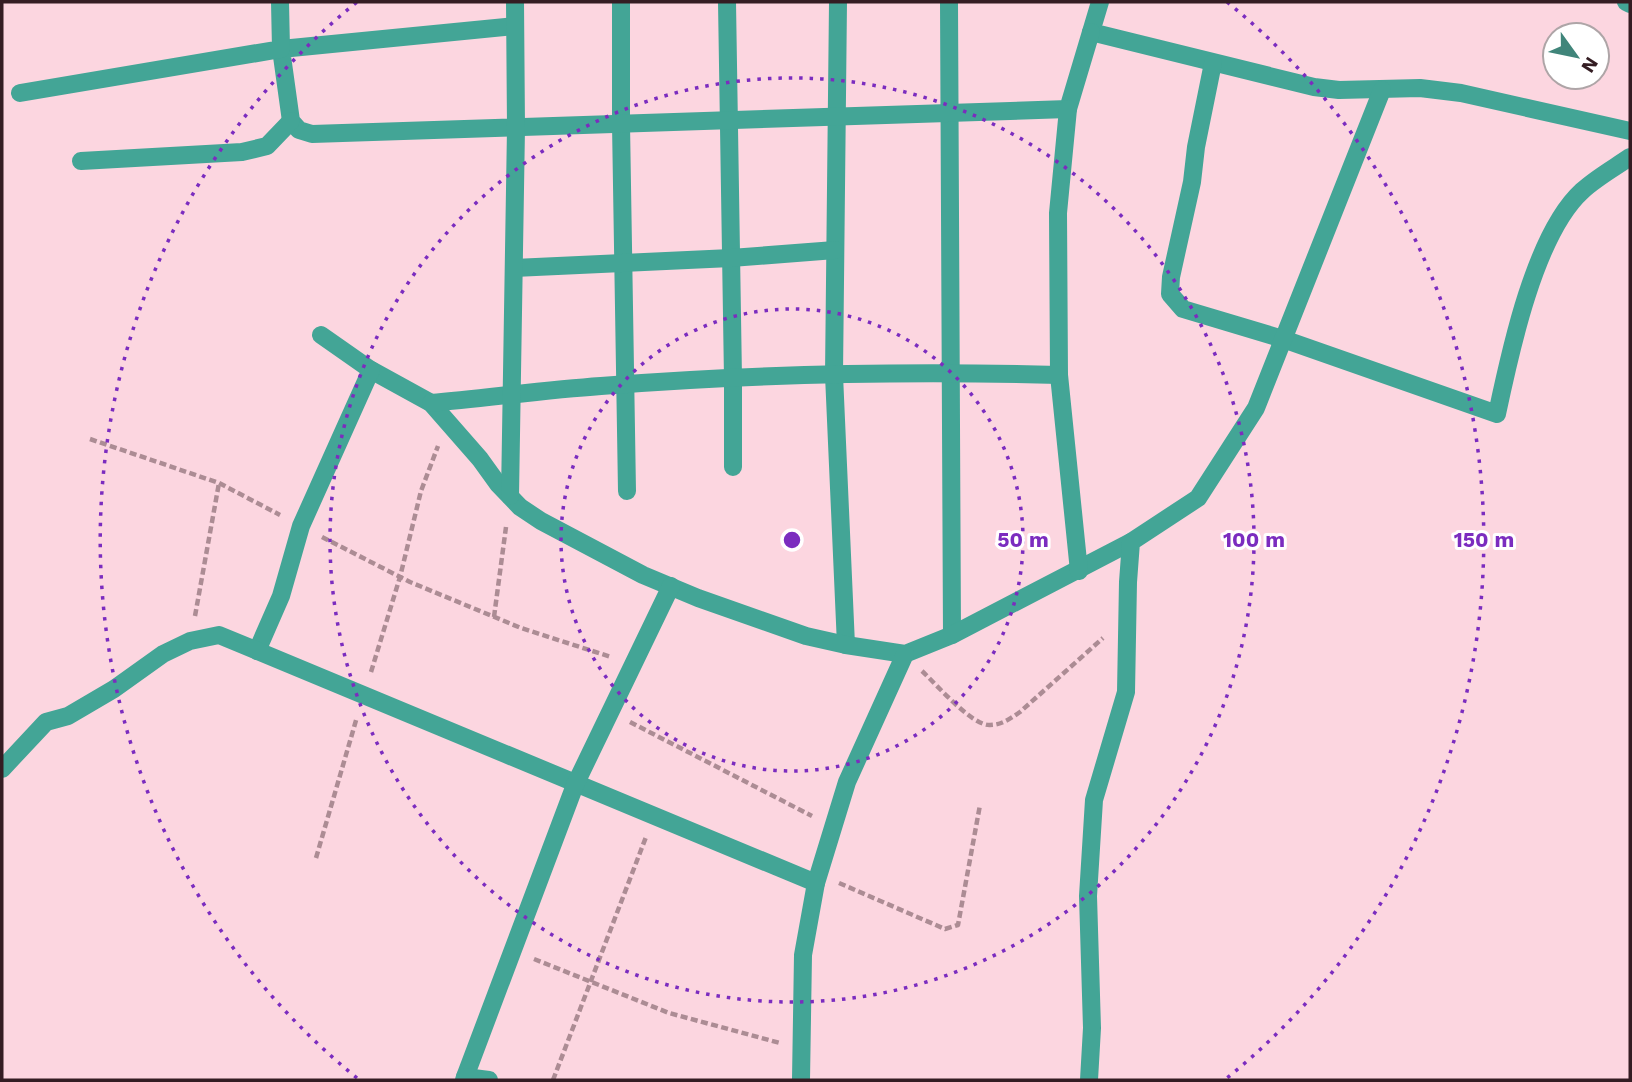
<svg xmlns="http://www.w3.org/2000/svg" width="1632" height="1082" viewBox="0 0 1632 1082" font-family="'Work Sans',sans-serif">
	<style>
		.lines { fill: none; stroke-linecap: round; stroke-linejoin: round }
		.path { stroke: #ac8c94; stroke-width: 4.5; stroke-dasharray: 7 3.5; stroke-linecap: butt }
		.minor { stroke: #43a596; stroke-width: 18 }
		.ring { fill: none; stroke: #7b2cbf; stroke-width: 3.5; stroke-dasharray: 3.5 7 }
		.centre { fill: #7b2cbf; stroke: #fff; stroke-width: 3.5 }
		.ring-label { font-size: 21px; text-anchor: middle; font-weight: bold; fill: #7b2cbf; stroke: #fff; stroke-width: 6; stroke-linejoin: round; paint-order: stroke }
	</style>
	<rect width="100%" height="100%" fill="#fcd6e0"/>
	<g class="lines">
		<g class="path">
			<path d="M90,439l129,44 61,32"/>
			<path d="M322,537l88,45 111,46 90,29"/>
			<path d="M195,616l24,-133"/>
			<path d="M494,617l12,-90"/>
			<path d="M922,671c14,13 50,55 68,54 12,0 21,-7 30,-13l83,-74"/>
			<path d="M371,672l29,-95 21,-86 17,-45"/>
			<path d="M630,722l182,94"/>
			<path d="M316,858l41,-141"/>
			<path d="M839,883l106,46 13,-4 22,-120"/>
			<path d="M534,959l135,54 111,30"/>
			<path d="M553,1080l93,-243"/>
		</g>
		<g class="minor">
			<path d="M621,2v122l6,367"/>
			<path d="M727,2l6,376v89"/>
			<path d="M838,2l-4,373 12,270"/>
			<path d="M949,2l3,633"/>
			<path d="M1100,2l-9,30 223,55 25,3 81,-2 41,5 169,38"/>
			<path d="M1626,2l4,2"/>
			<path d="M515,26l-234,23 10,72 8,9 13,4 756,-25 23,-77"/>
			<path d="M1213,63l-17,84 -4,35 -21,95 -1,17 13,15 100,30 214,75c13,-62 38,-180 85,-223 14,-13 32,-23 48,-34"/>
			<path d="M20,93l261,-44 -1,-47"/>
			<path d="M81,161l161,-9 25,-6 24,-25"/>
			<path d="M514,268l217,-10 104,-8"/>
			<path d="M321,335l50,35 60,33 49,56 18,25 22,23 21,14 102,54 55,23 108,38 40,9 59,9 47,-19 179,-93"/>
			<path d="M1059,375l20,196"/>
			<path d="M431,403c56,-5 113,-13 170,-17 152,-12 305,-15 458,-11l-1,-162 10,-104"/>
			<path d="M510,496l6,-368 -1,-126"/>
			<path d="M257,651l24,-55 20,-70 70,-156"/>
			<path d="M2,769l44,-47 22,-6 46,-27 49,-35 27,-13 29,-6 597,248"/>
			<path d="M465,1077l110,-292 96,-199"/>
			<path d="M464,1080l1,-3 24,3"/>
			<path d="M801,1080l2,-125 13,-72 31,-101 58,-128"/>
			<path d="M1089,1080l3,-52 -4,-132 6,-96 32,-108 2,-110 3,-40 67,-44 58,-90 126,-318"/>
		</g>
	</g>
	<g class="ring">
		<circle cx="792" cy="540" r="231"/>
		<circle cx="792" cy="540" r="462"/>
		<path d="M357 1078A692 692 0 0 1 357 2M1227 2A692 692 0 0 1 1227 1078"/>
	</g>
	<circle cx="792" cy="540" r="10" class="centre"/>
	<g class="ring-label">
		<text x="1023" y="547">50 m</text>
		<text x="1254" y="547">100 m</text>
		<text x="1484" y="547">150 m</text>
	</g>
	<rect width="1632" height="1082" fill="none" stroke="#341d23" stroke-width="7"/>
	<g transform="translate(1576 56) rotate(123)"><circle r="33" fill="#ffffff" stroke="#aea5a7" stroke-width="2"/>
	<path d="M0-5L12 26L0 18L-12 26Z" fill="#40857a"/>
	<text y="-10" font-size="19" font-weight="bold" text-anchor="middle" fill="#341d23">N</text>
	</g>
</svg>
